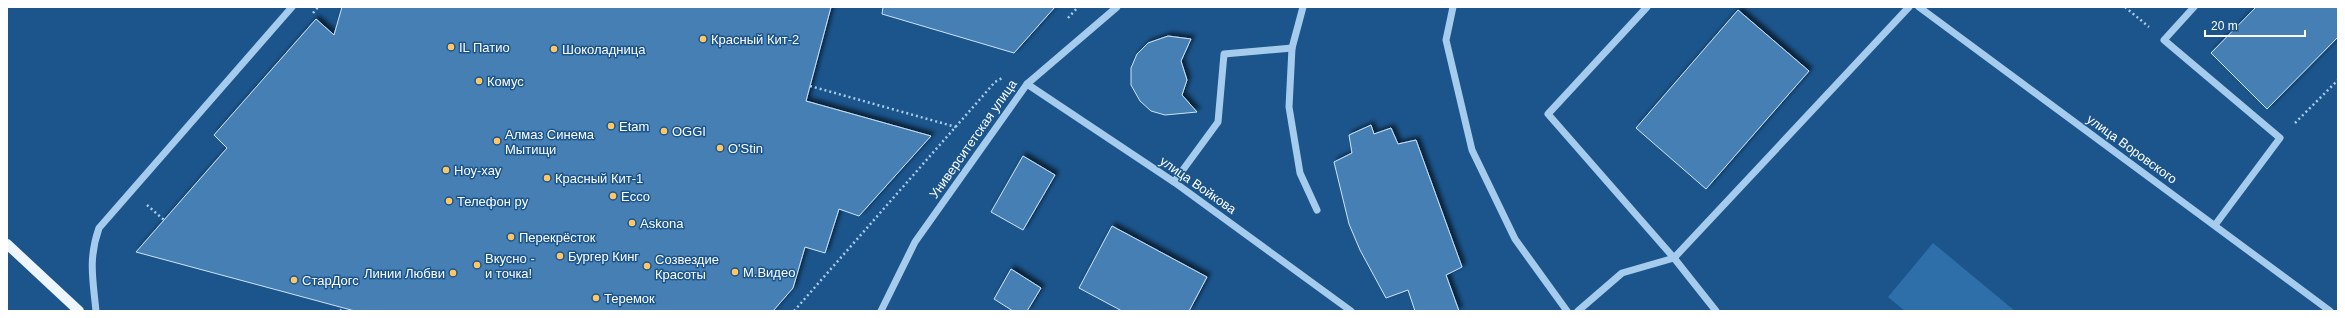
<svg xmlns="http://www.w3.org/2000/svg" width="2345" height="318" viewBox="0 0 2345 318" font-family="Helvetica,sans-serif">
	<style>
		.grass { fill: #2e6faa }
		.building { fill: #447fb4; stroke: #cce4fa; filter: url(#shadow) }
		.lines { fill: none; stroke-linecap: round; stroke-linejoin: round }
		.path { stroke: #a6cced; stroke-width: 2.5; stroke-dasharray: 2 3; stroke-linecap: butt }
		.minor { stroke: #a6cced; stroke-width: 7 }
		.major { stroke: #edf5ff; stroke-width: 10 }
		.poi-dot { fill: #ffc663; stroke: #1b558c; stroke-width: 1.5 }
		.labels { text-anchor: middle; dominant-baseline: central; stroke-width: 3; stroke-linejoin: round; paint-order: stroke }
		.poi-label { font-size: 13px; fill: #fff; stroke: #1b558c; text-anchor: start }
		.street-label { font-size: 13px; fill: #fff; stroke: #1b558c }
	</style>
	<defs>
		<filter id="shadow"><feDropShadow dx="3.5" dy="-3.5" stdDeviation="2" flood-color="#0009"/></filter>
	</defs>
	<rect width="100%" height="100%" fill="#1b558c"/>
	<path class="grass" d="M1933,243l82,68h-110l-17,-14z"/>
	<g class="building">
		<path d="M342,7h489l-25,94 125,35 -72,80 -20,-7 -14,44 -20,-6 -12,41 -20,23h-418l-219,-59 91,-104 -13,-13 102,-116 18,16z"/>
		<path d="M883,7h172l-41,46 -132,-39z"/>
		<path d="M2256,7h82v30l-71,72 -56,-56z"/>
		<path d="M1738,10l71,61 -103,118 -70,-61z"/>
		<path d="M1168,36l23,3 -10,22 6,19 -5,15 15,17 -32,3 -14,-4 -11,-10 -9,-16v-17l6,-14 11,-11z"/>
		<path d="M1371,125l3,9 17,-6 7,16 18,-4 46,127 -16,8 13,36h-44l-7,-21 -22,8 -26,-48 -11,-26 -15,-62 18,-9 -3,-18z"/>
		<path d="M1023,156l32,19 -32,55 -32,-18z"/>
		<path d="M1112,226l95,51 -18,34h-67l-43,-23z"/>
		<path d="M1011,269l30,19 -14,23h-14l-19,-12z"/>
	</g>
	<g class="lines">
		<g class="path">
			<path d="M2125,7l24,20"/>
			<path d="M313,13l5,-6"/>
			<path d="M1068,18l10,-11"/>
			<path d="M810,86l146,41"/>
			<path d="M2295,123l43,-43"/>
			<path d="M147,205l17,15"/>
			<path d="M340,311l4,-3"/>
			<path d="M794,311l201,-229 9,-5"/>
		</g>
		<g class="minor">
			<path d="M1303,7l-11,41 -3,59 11,66 17,37"/>
			<path d="M1453,7l-7,33 26,110 43,89 52,72"/>
			<path d="M1647,7l-99,107 126,144 235,-251"/>
			<path d="M1919,7l411,304"/>
			<path d="M2194,7l-30,33 116,98 -65,87"/>
			<path d="M1027,84l147,98 177,129"/>
			<path d="M1174,182l44,-60 6,-68 68,-6"/>
			<path d="M96,311c-3,-31 -8,-52 3,-83l193,-221"/>
			<path d="M881,311l34,-69 112,-158 90,-77"/>
			<path d="M1578,311l44,-38 52,-15 42,53"/>
		</g>
		<path class="major" d="M7,244l72,67"/>
	</g>
	<g class="poi-dot">
		<circle cx="703" cy="39" r="4"/>
		<circle cx="451" cy="47" r="4"/>
		<circle cx="554" cy="49" r="4"/>
		<circle cx="479" cy="81" r="4"/>
		<circle cx="611" cy="126" r="4"/>
		<circle cx="664" cy="131" r="4"/>
		<circle cx="497" cy="141" r="4"/>
		<circle cx="720" cy="148" r="4"/>
		<circle cx="446" cy="170" r="4"/>
		<circle cx="547" cy="178" r="4"/>
		<circle cx="613" cy="196" r="4"/>
		<circle cx="449" cy="201" r="4"/>
		<circle cx="632" cy="223" r="4"/>
		<circle cx="511" cy="237" r="4"/>
		<circle cx="560" cy="256" r="4"/>
		<circle cx="477" cy="265" r="4"/>
		<circle cx="647" cy="266" r="4"/>
		<circle cx="735" cy="272" r="4"/>
		<circle cx="453" cy="273" r="4"/>
		<circle cx="294" cy="280" r="4"/>
		<circle cx="596" cy="298" r="4"/>
	</g>
	<g class="labels">
		<g class="poi-label">
			<text x="711" y="39">Красный Кит-2</text>
			<text x="459" y="47">IL Патио</text>
			<text x="562" y="49">Шоколадница</text>
			<text x="487" y="81">Комус</text>
			<text x="619" y="126">Etam</text>
			<text x="672" y="131">OGGI</text>
			<text x="505" y="134">Алмаз Синема<tspan x="505" dy="15">Мытищи</tspan></text>
			<text x="728" y="148">O'Stin</text>
			<text x="454" y="170">Ноу-хау</text>
			<text x="555" y="178">Красный Кит-1</text>
			<text x="621" y="196">Ecco</text>
			<text x="457" y="201">Телефон ру</text>
			<text x="640" y="223">Askona</text>
			<text x="519" y="237">Перекрёсток</text>
			<text x="568" y="256">Бургер Кинг</text>
			<text x="485" y="258">Вкусно -<tspan x="485" dy="15">и точка!</tspan></text>
			<text x="655" y="259">Созвездие<tspan x="655" dy="15">Красоты</tspan></text>
			<text x="743" y="272">М.Видео</text>
			<text x="445" y="273" text-anchor="end">Линии Любви</text>
			<text x="302" y="280">СтарДогс</text>
			<text x="604" y="298">Теремок</text>
		</g>
		<g class="street-label">
			<text transform="translate(973 139) rotate(-55)">Университетская улица</text>
			<text transform="translate(2132 149) rotate(36)">улица Воровского</text>
			<text transform="translate(1198 185) rotate(35)">улица Войкова</text>
		</g>
	</g>
	<rect width="2345" height="318" fill="none" stroke="#ffffff" stroke-width="16"/>
	<path d="M2205 30v6h100v-6" fill="none" stroke="#ffffff" stroke-width="2"/>
	<text x="2211" y="30" font-size="12" fill="#ffffff" stroke="#1b558c" stroke-width="3" paint-order="stroke">20 m</text>
</svg>
